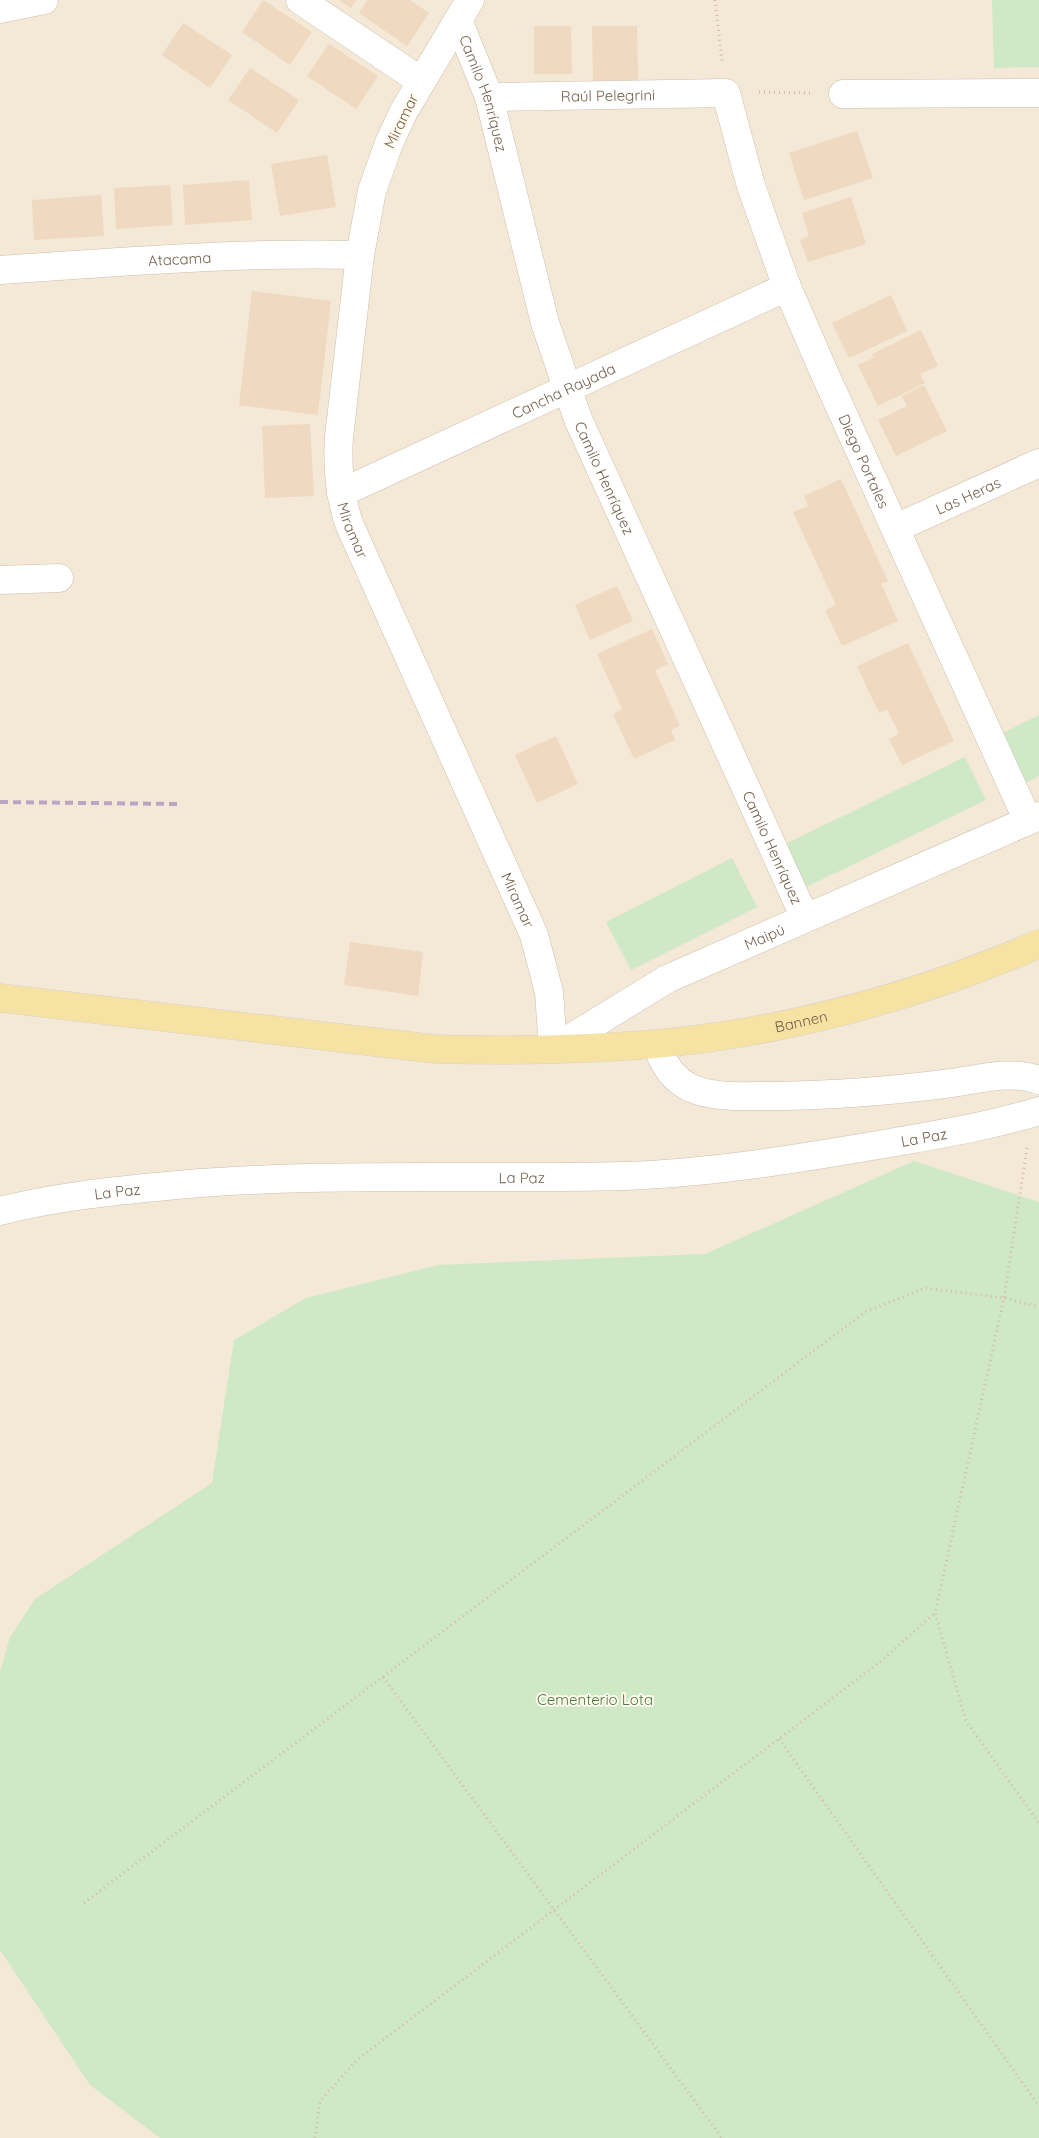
<svg xmlns="http://www.w3.org/2000/svg" width="1039" height="2138" viewBox="0 0 1039 2138" font-family="Quicksand,sans-serif">
	<style>
		.residential { fill: #f3e9d6 }
		.green { fill: #cfe8c6 }
		.building { fill: #efd9c0 }
		.lines { fill: none; stroke-linecap: round; stroke-linejoin: round }
		.minor-casing { stroke: #cdbfad; stroke-width: 29 }
		.primary-casing { stroke: #d8d2cd; stroke-width: 29 }
		.path { stroke: #d4bda3; stroke-width: 3; stroke-dasharray: 1 4; stroke-linecap: butt }
		.minor { stroke: #fff; stroke-width: 28 }
		.primary { stroke: #f6e3a3; stroke-width: 28 }
		.rail { stroke: #bba5c5; stroke-width: 4; stroke-dasharray: 8 5; stroke-linecap: butt }
		.labels { text-anchor: middle; dominant-baseline: central; stroke-width: 4; stroke-linejoin: round; paint-order: stroke }
		.street-label { font-size: 15px; fill: #74604c; stroke: #fefaed }
		.park-label { font-size: 15px; fill: #4d7945; stroke: #fefaed }
	</style>
	<rect width="100%" height="100%" fill="#fbf6e7"/>
	<rect class="residential" x="0" y="0" width="1039" height="2138"/>
	<g class="green">
		<path d="M992,0h47v67l-45,1z"/>
		<path d="M1039,715v61l-17,9 -25,-49z"/>
		<path d="M965,757l21,43 -184,89 -21,-43z"/>
		<path d="M732,858l25,49 -126,63 -25,-48z"/>
		<path d="M914,1161l125,41v936h-879l-70,-53 -90,-135v-278l10,-35 25,-38 177,-116 22,-143 72,-42 132,-33 267,-11z"/>
	</g>
	<g class="building">
		<path d="M263,0l49,32 -22,33 -48,-33z"/>
		<path d="M339,0h17l-5,8z"/>
		<path d="M367,0h43l19,13 -22,33 -48,-33z"/>
		<path d="M183,23l49,32 -22,33 -48,-33z"/>
		<path d="M534,26h37l1,48h-38z"/>
		<path d="M592,26h45l1,54 -45,1z"/>
		<path d="M329,44l49,32 -22,33 -49,-33z"/>
		<path d="M250,68l49,32 -22,33 -49,-33z"/>
		<path d="M857,131l16,47 -69,22 -15,-47z"/>
		<path d="M327,155l9,52 -56,9 -9,-52z"/>
		<path d="M249,180l3,40 -67,5 -2,-40z"/>
		<path d="M170,185l3,40 -57,4 -2,-41z"/>
		<path d="M101,195l3,41 -70,4 -2,-40z"/>
		<path d="M851,197l15,47 -58,18 -8,-22 9,-4 -7,-23z"/>
		<path d="M252,291l79,10 -13,114 -79,-10z"/>
		<path d="M891,295l16,36 -58,27 -17,-35z"/>
		<path d="M921,330l17,36 -18,8 5,9 -47,23 -20,-41 15,-7 -1,-4z"/>
		<path d="M924,385l23,46 -51,25 -18,-36 29,-14 -5,-10z"/>
		<path d="M310,424l4,72 -49,2 -3,-72z"/>
		<path d="M841,479l47,102 -7,3 17,37 -56,25 -17,-36 11,-5 -43,-93 15,-6 -4,-10z"/>
		<path d="M617,586l16,35 -43,19 -15,-35z"/>
		<path d="M652,629l16,35 -13,6 25,56 -9,4 4,10 -41,19 -21,-45 9,-5 -25,-55z"/>
		<path d="M908,643l46,98 -52,24 -13,-26 10,-5 -12,-25 -8,4 -22,-47z"/>
		<path d="M556,736l22,48 -41,19 -22,-48z"/>
		<path d="M350,942l73,10 -5,44 -74,-11z"/>
	</g>
	<g class="lines">
		<g class="minor-casing">
			<g id="minor">
				<path d="M300,0l121,81"/>
				<path id="s1" d="M470,0l-66,111 -15,32 -17,48 -12,64 -21,182c-2,31 0,59 11,89l184,409 15,57 4,57"/>
				<path d="M0,9l44,-9"/>
				<path id="s2" d="M458,20l31,77 56,226 33,96 227,499"/>
				<path d="M843,94l196,-1"/>
				<path id="s3" d="M489,97l237,-4 25,93 36,101 36,83 205,451"/>
				<path id="s4" d="M0,270c120,-8 240,-18 360,-15"/>
				<path id="s5" d="M341,493l446,-206"/>
				<path id="s6" d="M896,528l143,-65"/>
				<path d="M0,580l59,-2"/>
				<path d="M657,1044c5,18 15,35 34,44 23,10 50,8 75,8 62,0 124,-5 186,-13 28,-4 60,-13 87,-3"/>
				<path id="s7" d="M553,1049l114,-70 372,-163"/>
				<path id="s8" d="M0,1211c51,-13 103,-19 156,-24 156,-16 312,-7 468,-11 89,-3 178,-18 266,-33 50,-9 101,-17 149,-32"/>
			</g>
		</g>
		<g class="primary-casing">
			<g id="primary">
				<path id="s9" d="M0,998l435,51c74,2 147,1 220,-5 132,-12 262,-48 384,-100"/>
			</g>
		</g>
		<g class="path">
			<path d="M715,0l7,61"/>
			<path d="M759,92l53,1"/>
			<path d="M1027,1148l-23,150 -69,315 31,108 73,102"/>
			<path d="M383,1677l339,461"/>
			<path d="M779,1739l260,367"/>
			<path d="M84,1903l781,-591 60,-24 79,10 35,9"/>
			<path d="M315,2138l5,-37 37,-41 524,-399 54,-48"/>
		</g>
		<use href="#minor" class="minor"/>
		<use href="#primary" class="primary"/>
		<path class="rail" d="M0,802l178,2"/>
	</g>
	<g class="labels">
		<g class="street-label">
			<text stroke="none"><textPath href="#s2" startOffset="78">Camilo Henríquez</textPath></text>
			<text stroke="none"><textPath href="#s3" startOffset="119">Raúl Pelegrini</textPath></text>
			<text transform="translate(401 121) rotate(-64)">Miramar</text>
			<text stroke="none"><textPath href="#s4" startOffset="180">Atacama</textPath></text>
			<text stroke="none"><textPath href="#s5" startOffset="245">Cancha Rayada</textPath></text>
			<text stroke="none"><textPath href="#s3" startOffset="631">Diego Portales</textPath></text>
			<text stroke="none"><textPath href="#s2" startOffset="482">Camilo Henríquez</textPath></text>
			<text stroke="none"><textPath href="#s6" startOffset="79">Las Heras</textPath></text>
			<text stroke="none"><textPath href="#s1" startOffset="559">Miramar</textPath></text>
			<text stroke="none"><textPath href="#s2" startOffset="888">Camilo Henríquez</textPath></text>
			<text stroke="none"><textPath href="#s1" startOffset="964">Miramar</textPath></text>
			<text stroke="none"><textPath href="#s7" startOffset="240">Maipú</textPath></text>
			<text stroke="none"><textPath href="#s9" startOffset="806">Bannen</textPath></text>
			<text stroke="none"><textPath href="#s8" startOffset="929">La Paz</textPath></text>
			<text stroke="none"><textPath href="#s8" startOffset="524">La Paz</textPath></text>
			<text stroke="none"><textPath href="#s8" startOffset="119">La Paz</textPath></text>
		</g>
		<g class="park-label">
			<text x="595" y="1699">Cementerio Lota</text>
		</g>
	</g>
</svg>
